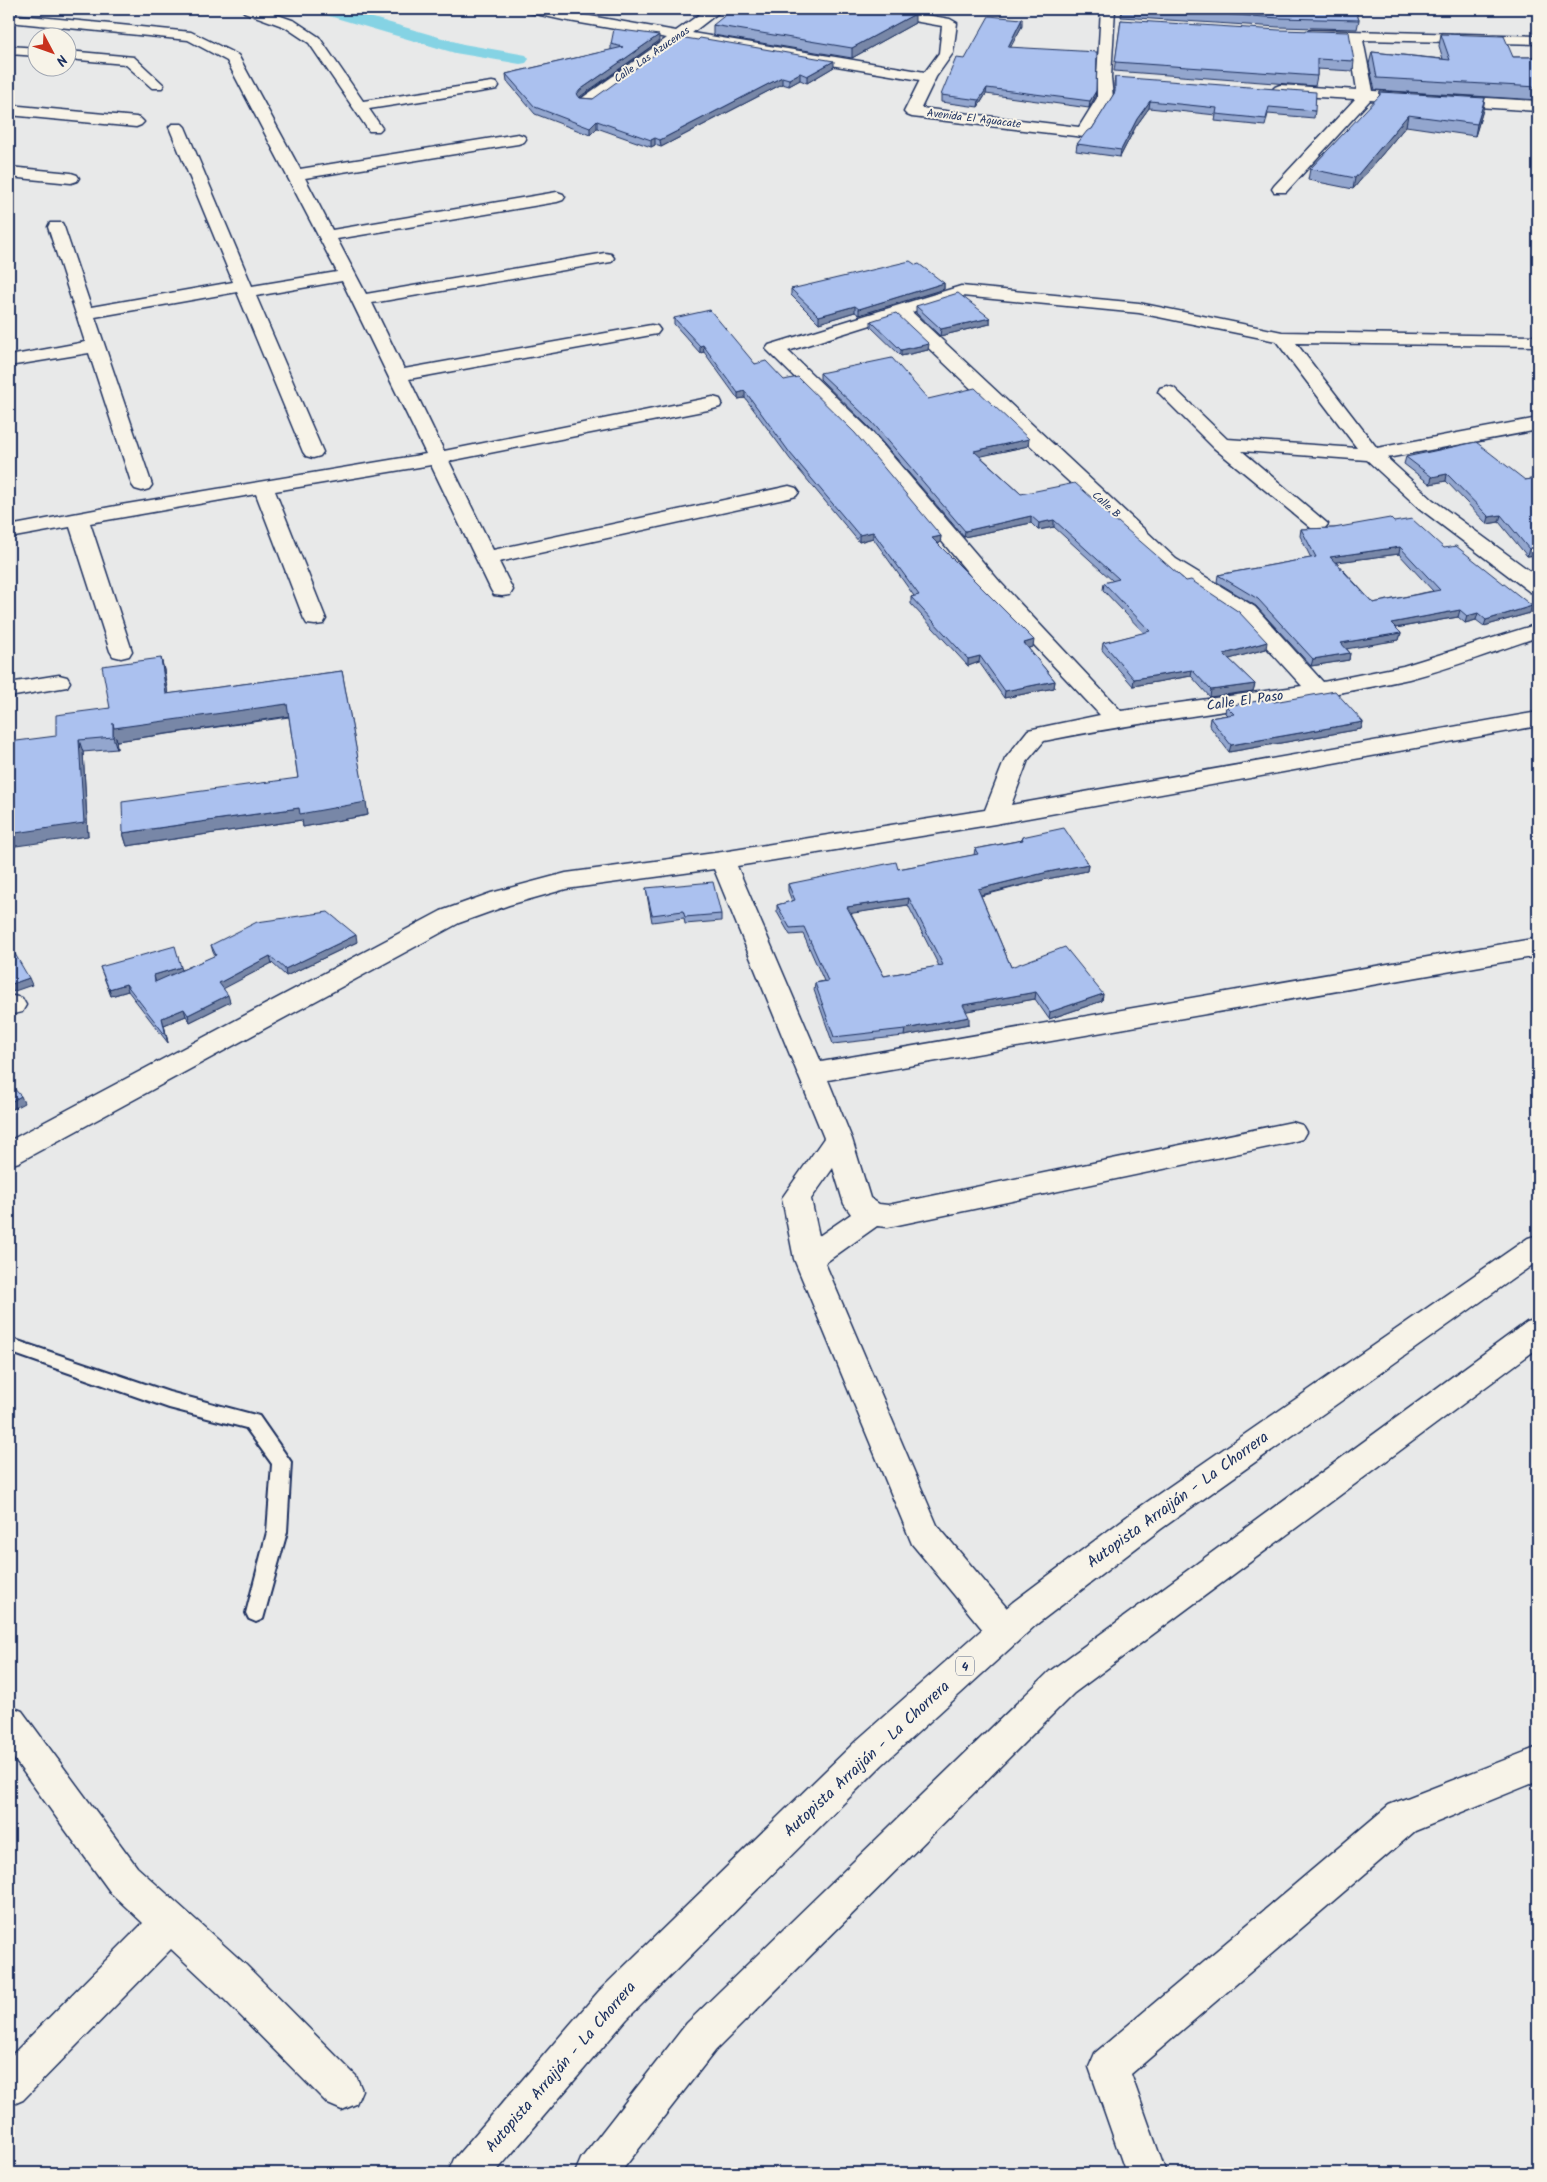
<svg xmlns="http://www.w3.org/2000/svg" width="1547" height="2182" viewBox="0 0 1547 2182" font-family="Kalam,sans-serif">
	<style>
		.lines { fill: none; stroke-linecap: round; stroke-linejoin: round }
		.canal { fill: #85d3e4; fill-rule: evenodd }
		.lane-casing { stroke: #1b2f5e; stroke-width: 4 }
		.street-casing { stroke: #1b2f5e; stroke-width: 3 }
		.highway-casing { stroke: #1b2f5e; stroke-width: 3 }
		.lane { fill: #f7f3e8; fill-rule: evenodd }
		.street { fill: #f7f3e8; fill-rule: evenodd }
		.highway { fill: #f7f3e8; fill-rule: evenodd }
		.wall { fill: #93a6ce; stroke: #1b2f5e; fill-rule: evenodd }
		.shaded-wall { fill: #7887a7; stroke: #1b2f5e }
		.building { fill: #abc1ef; stroke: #1b2f5e; fill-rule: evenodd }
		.labels { text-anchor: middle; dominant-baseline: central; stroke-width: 4; stroke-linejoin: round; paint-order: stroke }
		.far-street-label { font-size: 11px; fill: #1b2f5e; stroke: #f7f3e8 }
		.shield { fill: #f7f3e8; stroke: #5d6a87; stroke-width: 1 }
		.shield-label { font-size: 12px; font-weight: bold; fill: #1b2f5e }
		.street-label { font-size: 14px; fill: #1b2f5e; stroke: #f7f3e8 }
		.near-street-label { font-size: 16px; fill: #1b2f5e; stroke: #f7f3e8 }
	</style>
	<rect width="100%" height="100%" fill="#e8e9e9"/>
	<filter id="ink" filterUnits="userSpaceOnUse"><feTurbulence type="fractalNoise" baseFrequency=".02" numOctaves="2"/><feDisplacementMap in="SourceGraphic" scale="10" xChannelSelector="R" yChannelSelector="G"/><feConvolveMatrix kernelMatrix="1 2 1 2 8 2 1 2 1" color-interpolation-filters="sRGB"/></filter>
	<g filter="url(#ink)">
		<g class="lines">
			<path class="canal" d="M317,9h25l121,35 63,11 3,4 -3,4 -6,1 -65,-11 -136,-40z"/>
			<g class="lane-casing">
				<path id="lane" d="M9,1338l160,54 90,24 32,46 -4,70 -24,87 -7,3 -7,-3 -3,-6 21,-81 5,-68 -26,-36 -77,-20 -160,-56z"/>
			</g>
			<g class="street-casing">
				<g id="street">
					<path d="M242,9h19l34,12 24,16 44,64 129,-19 5,1 2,3 -2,3 -5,1 -123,19 13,19 -3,3h-10l-60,-88 -24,-16 -41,-15z"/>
					<path d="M525,9h25l126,22 31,-22h16l-31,24 233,39 14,-19 3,-27 -74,-13 -7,-4h30l59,10 7,4 -4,30 -17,24 -15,31 158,19 18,-29v-21l4,-68h14l-4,68 2,21 -23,37 -6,2 -172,-20 -5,-2 -3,-3 16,-32 -238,-40 -90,64h-10l-3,-3 3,-3 85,-60 -104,-18 -36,-8z"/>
					<path d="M9,14l182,18 47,23 62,114 218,-35 6,2 2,3 -2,3 -6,2 -213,34 27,52 225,-38 6,2 2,3 -2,3 -6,2 -220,37 29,55 239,-41 6,1 3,4 -3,4 -6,1 -233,40 32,66 247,-44 6,1 3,4 -3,4 -6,1 -242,44 35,72 269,-54 7,2 2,4 -2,4 -7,2 -264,52 44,89 296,-64 7,2 3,4 -3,4 -7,2 -290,64 14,28 -3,5 -8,1 -8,-1 -3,-5 -60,-125 -156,26 51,128 -3,5 -8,1 -8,-1 -3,-5 -48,-125 -166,29 42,128 -3,5 -8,2 -8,-2 -3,-5 -40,-124 -61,11v-12l112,-21 305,-51 -84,-173 -86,15 67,156 -3,4 -7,2 -7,-2 -3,-4 -66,-160 -142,25 57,168 -3,4 -7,2 -7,-2 -3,-4 -43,-132 -80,13v-10l76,-14 -37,-115 2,-4h12l2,4 27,80 142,-25 -64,-155 3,-3h10l3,3 67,159 85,-14 -110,-211 -39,-21 -179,-18z"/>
					<path d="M1312,30l226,6v8l-175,-4 10,51 165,10v10l-168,-11 -84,92h-12l-2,-3 2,-3 81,-87 -75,-4 -5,-2 -3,-3 3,-3 5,-2 77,5 -8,-51 -42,-2 -2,-3 2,-3z"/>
					<path d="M9,46l29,2v8l-29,-2z"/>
					<path d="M68,51l66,6 30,28 -2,3h-10l-27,-24 -57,-5z"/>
					<path d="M9,105l127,12 5,2 3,3 -3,3 -5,2 -127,-12z"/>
					<path d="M9,167l62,6 6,2 2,3 -2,3 -6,2 -62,-6z"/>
					<path d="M961,286l178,17 143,29 256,4v10l-242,-3 81,105 161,-30v12l-151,28 46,42 105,77v16l-8,-1 -111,-84 -52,-48 -125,-9 86,73 -3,4 -7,2 -7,-2 -97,-80 -56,-56 2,-4 7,-2 7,2 53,51 130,9 -81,-107 -137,-28 -177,-17 -50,16 264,247 79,48 68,75 80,-16 135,-42v13c-42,14 -86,31 -129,42 -121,27 -244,37 -365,62l-16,19 -17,45 527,-93v14l-543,98 -258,42 84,196 717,-124v18l-710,124 24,59 18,59 9,6 9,1 404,-83 10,3 4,7 -4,7 -10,3 -404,85 -11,-1 -52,37 112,262 80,95 5,11 -5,11 -12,5 -12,-5 -81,-98 -118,-285 -12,-61 42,-60 -110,-269 -148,20 -57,16 -50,18 -440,239 -10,3v-24l432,-230 50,-18 75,-20 156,-21 263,-42 20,-51 23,-29 72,-15 -116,-123 -128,-154 -90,-89 3,-4zM896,317l157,150 109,100 77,50 63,69 -181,25 -121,-129 -130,-152 -82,-79zM833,1168l11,36 7,10 -32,22 -8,-37z"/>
					<path d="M59,675l8,2 3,5 -3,5 -58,10v-14z"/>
					<path d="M13,996l9,2 4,7 -4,7 -13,3v-18z"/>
					<path d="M9,1706l13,5 115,156 109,98 110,111 6,14 -6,14 -14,6 -14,-6 -110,-111 -47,-44 -148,151 -14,6v-48l134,-135 -32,-30 -102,-141z"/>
					<path d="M1538,1747v34l-123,50 -284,243 35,99h-40l-37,-106 6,-14 294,-248z"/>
				</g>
			</g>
			<g class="highway-casing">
				<g id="highway">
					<path d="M1538,1235v26l-377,268 -124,95 -155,141 -255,254 -132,154h-47l6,-14 145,-168 257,-250 157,-139 124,-93 391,-271z"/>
					<path d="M1538,1319v29l-464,345 -359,358 -95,122h-45l6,-14 106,-136 363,-352 477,-349z"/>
				</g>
			</g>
			<use href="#lane" class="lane"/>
			<use href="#street" class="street"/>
			<use href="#highway" class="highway"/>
		</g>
		<g class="wall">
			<path d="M1122,9h233l4,11 -2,9 -79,-2 -157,-10z"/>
			<path d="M1121,20l233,41 -1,10 -36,-2v7l-2,10 -201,-15z"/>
			<path d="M915,23l-63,35 -139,-23v-10z"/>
			<path d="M1022,26l-12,21 86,44 -1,6 -6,11 -103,-14 -8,13 -37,-5v-7l24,-36z"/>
			<path d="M1441,34l72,23h25v43l-163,-10 -6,-26 3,-12 71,7 -4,-13z"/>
			<path d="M659,41l-79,57 13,1 241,-32 -27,16 -7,-3 -11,6 -7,-2 -121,63 -6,-2 -4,2 -54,-19 -7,7 -55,-21 -28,-33 -1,-7 105,-24v-6z"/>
			<path d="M1115,77l200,34 -1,7 -46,-4 -3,12 -50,-5 1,-6 -67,-7 -13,18 -16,31 -44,-6 1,-7 15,-15 22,-35v-10z"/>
			<path d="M1380,92l103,18 -8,26 -69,-10 -53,63 -45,-9 2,-11 69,-72z"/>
			<path d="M1538,104v13l-2,-4z"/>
			<path d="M944,283v6l-85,26 -4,-3 -36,11 -28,-28v-6z"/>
			<path d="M916,306l74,12v6l-50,12 -24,-23z"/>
			<path d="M674,318l110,62 157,156 -1,7h-3l96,104 -5,1 27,33 -1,7 -50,10 -25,-36 -11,4 -57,-62v-7l3,-1 -41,-58 -14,4 -69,-83 -45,-61 -7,1 -34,-47 -4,1 -26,-29z"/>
			<path d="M871,321l57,29 -27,6 -30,-29z"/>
			<path d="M820,373l108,26 100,47 -48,10 41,38 94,28 71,59 80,68 -37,10 26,25 -2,7 -43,6 -19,-21 -58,10 -31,-36 1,-7 41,-10 -41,-43 1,-7 9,-2 -59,-54 -16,3 -7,-7 -67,14 -93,-108 -51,-50z"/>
			<path d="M1406,457l119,23 13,-2v77l-11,1 -28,-34 -12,2 -41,-43 -16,3 -26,-20z"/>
			<path d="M1394,522l50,26 88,58 -2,7 -46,13 -8,-6 -11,3 -7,-6 -62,11 5,5 -2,7 -53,8 4,5 -1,7 -38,6 -55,-60 -39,-24 1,-7 93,-17 -11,-22 1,-7 33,-1zM1399,554l34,37 -60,12 -37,-41z"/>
			<path d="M161,658l3,12 4,24 174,-23 26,144 -65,12 -1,-7 -175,26 -4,-13 175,-55 -9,-61 -172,24 -1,-4 1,12 -34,3 5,84 -32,-100 54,-28z"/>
			<path d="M1274,702l89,20 -2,7 -132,23 -20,-27 1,-7 17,-3 -2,-2 1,-7z"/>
			<path d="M1022,837l66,27 -1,7 -40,8 -66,17 30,71 92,27 -1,7 -53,18 -14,-20 -69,12 3,13 -65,12 -71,8 -19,-54 1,-7 9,-2 -21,-47 -13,1 -13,-23v-7l15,-4 -4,-10v-7l110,-15 76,-14 1,-6 47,-9zM908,905l31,61 -55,10 -33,-63z"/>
			<path d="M646,888l75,26v7l-36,3 -1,-6 -32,4 -5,-27z"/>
			<path d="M357,942l-71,34 -14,-13 -49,25 7,14 -40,20 -4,-6 -22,9 4,18 -40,-52 -17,5 -11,-29 82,3 33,-14 -2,-4 -2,-7z"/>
		</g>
		<g class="shaded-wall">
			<path d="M915,14v9l-63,35v-10z"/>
			<path d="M1022,19v7l-15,28 1,-7z"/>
			<path d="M659,35v6l-78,55 -4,5v-7l3,-4z"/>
			<path d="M834,61v6l-27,16v-7z"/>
			<path d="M800,73v7l-11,6v-7z"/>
			<path d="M782,77v7l-121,63 -1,-7z"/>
			<path d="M987,88l-1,6 -8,13 1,-7z"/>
			<path d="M1096,91l-1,6 -6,11 1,-7z"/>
			<path d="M1485,98l-2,12 -8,26 2,-12z"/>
			<path d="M1150,101l-1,7 -13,18 -16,31 1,-7 16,-31z"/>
			<path d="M1408,115l-2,11 -53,63 2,-11z"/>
			<path d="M597,121v7l-7,7v-7z"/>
			<path d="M655,138v7l-4,2v-7z"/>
			<path d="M944,283v6l-85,26v-6z"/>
			<path d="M855,306v6l-36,11v-7z"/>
			<path d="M990,318v6l-50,12 1,-7z"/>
			<path d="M929,344l-1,6 -27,6v-6z"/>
			<path d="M703,345l1,7 -4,1v-7z"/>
			<path d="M745,391v7l-7,1v-6z"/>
			<path d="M1029,439l-1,7 -55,12 1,-7z"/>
			<path d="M1447,474l-1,7 -16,3 2,-7z"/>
			<path d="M1501,515l-2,7 -12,2 2,-7z"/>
			<path d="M1031,516v7l-67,14 1,-6z"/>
			<path d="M1054,520v7l-16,3 1,-7z"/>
			<path d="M873,532v6l-14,4v-7z"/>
			<path d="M941,536l-1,7 -9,2 1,-7z"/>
			<path d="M1400,547l-1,7 -70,9 1,-6z"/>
			<path d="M1538,548v7l-11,1 2,-7z"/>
			<path d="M1532,606l-2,7 -46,13 2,-6z"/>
			<path d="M1460,610l-2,7 -69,12 2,-6z"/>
			<path d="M1478,613l-2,7 -11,3 2,-7z"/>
			<path d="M1401,633l-2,7 -59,10 1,-7z"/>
			<path d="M1034,640l-1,7 -10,3 1,-7z"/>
			<path d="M1267,642l-1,7 -44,12 2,-7z"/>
			<path d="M1350,653l-1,7 -38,6 2,-7z"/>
			<path d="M980,656l-1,6 -11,4v-7z"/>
			<path d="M161,658l3,12 6,37 -4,-13z"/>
			<path d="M1192,670l-1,6 -58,10 1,-7z"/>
			<path d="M1055,681l-1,7 -50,10 1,-7z"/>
			<path d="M1255,684l-2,7 -43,6 1,-7z"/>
			<path d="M287,704l3,12 -173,25 -1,-4 1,12 -4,-12v-14z"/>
			<path d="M1363,722l-2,7 -132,23 2,-7z"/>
			<path d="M79,740l4,12 5,84 -79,11v-13z"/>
			<path d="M366,802l2,13 -65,12 -1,-7 -175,26 -4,-13 176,-25z"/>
			<path d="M1088,864l-1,7 -40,8 -70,17 1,-7 70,-17z"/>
			<path d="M909,898l-1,7 -61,9v-7z"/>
			<path d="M356,935l1,7 -71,34 -1,-7z"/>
			<path d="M270,956l2,7 -51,27 -2,-7z"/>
			<path d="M181,967l2,7 -26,15 -3,-14z"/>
			<path d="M29,978l3,7 -23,8v-8z"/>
			<path d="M126,984l2,7 -17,5 -2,-7z"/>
			<path d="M1036,992l-1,7 -73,13 1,-7z"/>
			<path d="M1103,994l-1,7 -53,18 1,-7z"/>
			<path d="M228,995l2,7 -40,20 -2,-7z"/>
			<path d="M184,1009l2,7 -22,9 4,18 -6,-25z"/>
			<path d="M969,1017v7l-65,12 1,-7z"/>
			<path d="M21,1096l3,7 -15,8v-8z"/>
		</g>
		<g class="building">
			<path d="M733,9h156l26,5 -63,34 -139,-23z"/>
			<path d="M1145,9h210l4,11 -79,-2z"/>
			<path d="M989,16l33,3 -14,28 89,5 -1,39 -6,10 -103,-13 -8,12 -38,-5 15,-37 9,1z"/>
			<path d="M1121,20l158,10 70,2 5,29 -37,-2v17l-202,-14z"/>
			<path d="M614,29l45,6 -79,55 -3,4 3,4 13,1 86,-62 19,3 2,-2 134,23 -27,15 -7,-3 -11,6 -7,-2 -122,63 -5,-2 -4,2 -54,-19 -7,7 -55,-21 -29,-33 117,-27 -12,-3z"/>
			<path d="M1441,34l63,2 9,21h25v30l-161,-9 -5,-26 78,8z"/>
			<path d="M1115,77l201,15 -1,19 -46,-4 -3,12 -50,-5 1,-6 -67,-7 -13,18 -16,31 -44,-6 10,-13 5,-2 23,-37z"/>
			<path d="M1380,92l105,6 -8,26 -69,-9 -53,63 -45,-9 70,-74z"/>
			<path d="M910,261l6,4 3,-1 25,19 -85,26 -4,-3 -36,10 -28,-27z"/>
			<path d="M958,293l32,25 -49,11 -25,-23z"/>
			<path d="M710,310l45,54 11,-3 18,19 14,-3 57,56 86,103 -9,2 102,102 -10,3 31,38 -50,10 -25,-35 -12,3 -57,-62 8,-2 -46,-63 -14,3 -69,-82 -45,-62 -7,2 -35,-48 -3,1 -26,-28z"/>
			<path d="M896,313l33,31 -28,6 -30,-29z"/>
			<path d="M892,358l36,41 47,-11 54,51 -55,12 47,43 54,-11 27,24 13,15h3l68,59 5,-1 48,32 28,30 -43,12 31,30 -44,6 -19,-20 -58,9 -31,-36 47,-12 -46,-48 15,-4 -65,-59 -15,3 -8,-7 -66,15 -93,-109 -52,-49z"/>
			<path d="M1476,442l49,38 13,-2v70l-9,1 -28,-34 -12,2 -42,-43 -15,3 -26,-20z"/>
			<path d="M1390,518l4,4 18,-3 32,29 12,-2 76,60 -46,14 -8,-7 -11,3 -7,-6 -69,13 10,10 -60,10 9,10 -37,6 -55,-60 -40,-24 98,-18 -15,-28 33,-1zM1400,547l40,43 -67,13 -43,-46z"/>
			<path d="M161,658l5,36 176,-23 24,131 -66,12 -1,-6 -176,25 -1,-31 176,-24 -11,-74 -173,24 -1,-5v14l-34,3 5,83 -75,11v-92l47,-6v-21l54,-7 -8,-42z"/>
			<path d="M1335,691l28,31 -132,23 -21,-27 24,-4 -8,-8 45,-7 3,3z"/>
			<path d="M1064,828l24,36 -40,8 -70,17 33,78 54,-20 38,47 -53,18 -14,-20 -73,13 6,12 -64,12 -71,8 -19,-54 13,-2 -24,-54 -14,1 -13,-23 18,-5 -7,-16 108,-22 2,7 80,-15 -3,-5 48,-9 -1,-3zM909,898l34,67 -59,11 -37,-69z"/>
			<path d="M713,882l8,32 -36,3 -2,-6 -31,4 -6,-27z"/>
			<path d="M328,912l28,23 -71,34 -15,-13 -51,27 9,12 -40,20 -4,-6 -22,9 4,18 -40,-52 -17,5 -9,-22 75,-21 6,21 -27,8 1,7 61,-27 -5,-10 46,-23z"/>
			<path d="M15,954l14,24 -20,7v-30z"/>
			<path d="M9,1083l12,13 -12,7z"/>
		</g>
	</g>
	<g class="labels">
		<g class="far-street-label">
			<text transform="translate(652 55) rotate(-35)">Calle Las Azucenas</text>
			<text transform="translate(974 119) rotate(7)">Avenida El Aguacate</text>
			<text transform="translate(1106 505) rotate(42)">Calle B</text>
		</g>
		<rect class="shield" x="956" y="1656.5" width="18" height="19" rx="4"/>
		<g class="shield-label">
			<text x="965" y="1666">4</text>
		</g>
		<g class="street-label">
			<text transform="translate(1245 701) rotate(-8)">Calle El Paso</text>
		</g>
		<g class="near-street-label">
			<text transform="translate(1178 1500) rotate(-36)">Autopista Arraiján - La Chorrera</text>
			<text transform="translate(867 1759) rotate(-43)">Autopista Arraiján - La Chorrera</text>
			<text transform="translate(561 2067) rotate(-49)">Autopista Arraiján - La Chorrera</text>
		</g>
	</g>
	<rect width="1547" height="2182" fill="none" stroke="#f7f3e8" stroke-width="30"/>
	<rect x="15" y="15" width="1517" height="2152" fill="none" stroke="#1b2f5e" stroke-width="2" filter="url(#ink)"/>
	<g transform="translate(52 52) rotate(131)"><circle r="24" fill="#f7f3e8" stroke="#9fa5b1"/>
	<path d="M0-4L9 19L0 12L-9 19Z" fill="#c8321e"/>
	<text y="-8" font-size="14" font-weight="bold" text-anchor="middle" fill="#1b2f5e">N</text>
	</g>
</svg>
